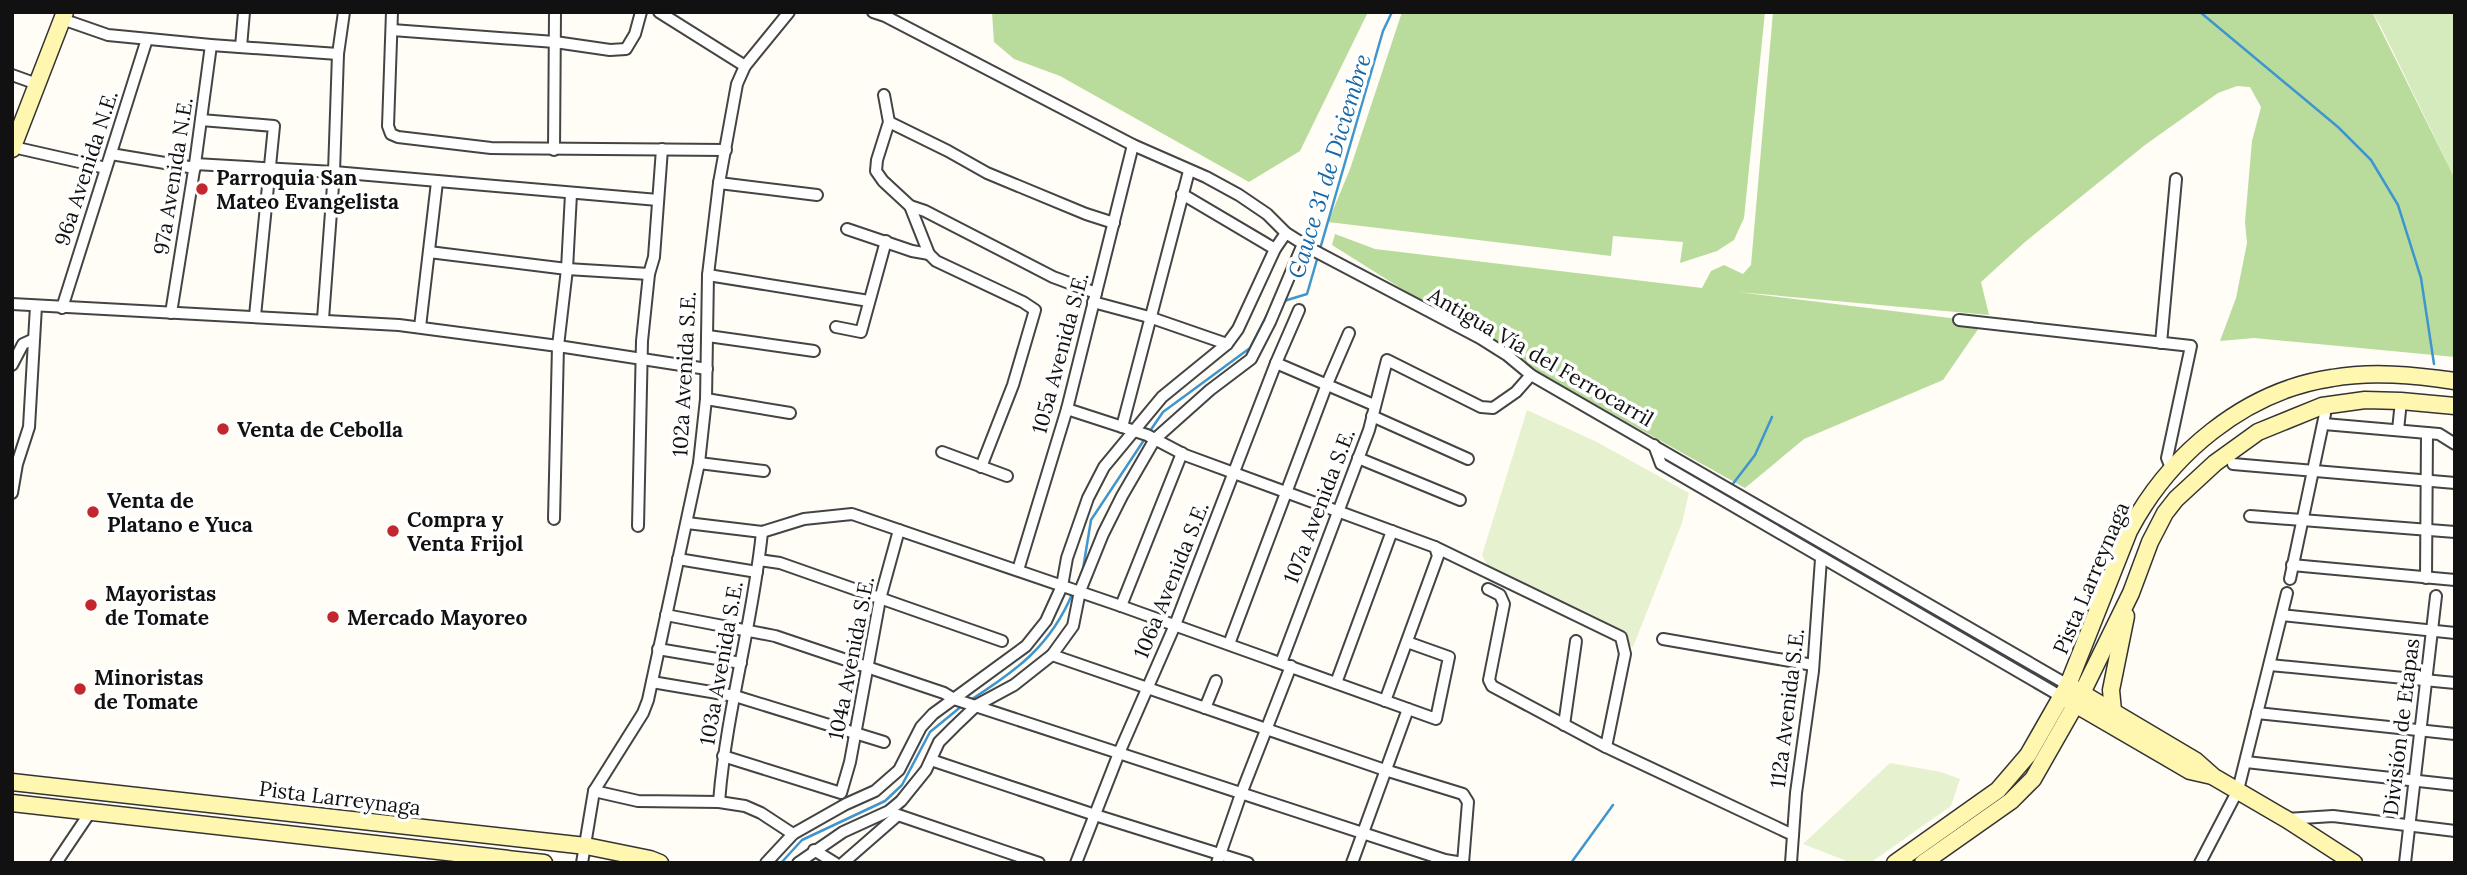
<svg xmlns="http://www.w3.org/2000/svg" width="2467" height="875" viewBox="0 0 2467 875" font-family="Lora,serif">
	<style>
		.green { fill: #d5ebbd }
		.forest { fill: #b9dc9c }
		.pitch { fill: #e6f2cf }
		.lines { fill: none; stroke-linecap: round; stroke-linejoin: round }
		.stream { stroke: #3f96cf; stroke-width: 2.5 }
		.minor-casing { stroke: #444; stroke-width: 14 }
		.secondary-casing { stroke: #333; stroke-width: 19 }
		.minor { stroke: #fff; stroke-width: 10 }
		.secondary { stroke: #fff6b0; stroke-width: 16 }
		.poi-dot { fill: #c4262e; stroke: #fff; stroke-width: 2.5 }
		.labels { text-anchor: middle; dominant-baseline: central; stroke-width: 7; stroke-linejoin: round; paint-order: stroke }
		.street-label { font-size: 21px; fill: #111; stroke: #fff }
		.poi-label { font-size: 21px; font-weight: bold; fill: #111; stroke: #fff; text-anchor: start }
		.water-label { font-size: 23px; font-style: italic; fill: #1768a6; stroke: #fff }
	</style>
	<rect width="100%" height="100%" fill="#fffdf5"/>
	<path class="green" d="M2372,12h83v167l-74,-152z"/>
	<g class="forest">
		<path d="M992,12h376l-68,139 -51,31 -189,-106 -46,-17 -20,-17z"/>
		<path d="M1402,12h363l-21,206 -10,22 -17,11 -37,12 3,-21 -70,-6 -2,20 -283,-34 22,-53z"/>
		<path d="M1773,12h599l83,167v178l-201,-19 -34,3 16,-43 11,-55 -2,-21 7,-81 9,-34 -11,-20 -13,-1 -19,7 -73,52 -120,97 -44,40 8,33 -251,-23 245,30 -40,58 -139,59 -59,49 -238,-133 -175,-110 3,-11 40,15 327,39 9,-17 13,-6 19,9 8,-9z"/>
	</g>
	<g class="pitch">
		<path d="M1527,410l70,32 92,51 -7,30 -49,124 -141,-73 -10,-19z"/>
		<path d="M1890,763l51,9 19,7 -9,27 -81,57h-18l-49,-19z"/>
	</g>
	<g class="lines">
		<g class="stream">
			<path d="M2200,12l138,115 33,33 27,45 23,73 13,86"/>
			<path d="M1320,249l63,-218 9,-19"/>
			<path d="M1284,301l23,-7 11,-38"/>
			<path d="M1150,431l13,-19 87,-64 22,-43 2,-1"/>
			<path d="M1732,485l23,-30 17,-38"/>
			<path d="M1076,586l7,-17 8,-49 55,-83"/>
			<path d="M969,701c47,-30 82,-55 104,-109"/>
			<path d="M781,863l21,-23 83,-39 17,-16 28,-53 33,-27"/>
			<path d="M1571,863l42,-58"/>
		</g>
		<g class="minor-casing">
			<g id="minor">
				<path d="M392,12l-4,114 3,8 7,3 93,11 235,2"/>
				<path d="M659,12l86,54"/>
				<path d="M873,12l12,4 248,129 73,32 33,18 28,19 19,19 27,17 167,88 27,17 24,20 537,310"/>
				<path d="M62,19l46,16 103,10 127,9"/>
				<path d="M392,30l163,12 55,8 16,-1 9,-15 6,-22"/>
				<path d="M241,47l3,-35"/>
				<path d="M12,75l25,9"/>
				<path d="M884,95l5,27 -12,38 -1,11 7,10 27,25 19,48 7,7 87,41 12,8 -22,75 -32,82"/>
				<path d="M201,120l73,6 -19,190"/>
				<path d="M889,122l59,29 39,22 99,41 28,9"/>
				<path d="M13,147l93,21"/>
				<path d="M554,150l1,-138"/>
				<path d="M111,154l84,14"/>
				<path d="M195,164l139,8 324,28"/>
				<path d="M719,183l98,12"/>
				<path d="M1182,194l93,55"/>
				<path d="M910,206l15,5 128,66 43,16"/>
				<path d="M847,229l65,22 17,3"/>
				<path d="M429,252l138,17 82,5"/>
				<path d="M708,275l161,26"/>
				<path d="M1093,302l56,15 78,27"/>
				<path d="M12,304l387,21 159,21 149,23"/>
				<path d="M62,308l85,-269"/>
				<path d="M171,313l24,-149 16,-119"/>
				<path d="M323,319l11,-147 4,-118 6,-42"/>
				<path d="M1959,320l232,26 -24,112 4,10"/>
				<path d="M420,327l17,-145"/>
				<path d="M836,327l25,5 25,-91"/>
				<path d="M708,336l106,15"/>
				<path d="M2161,343l15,-164"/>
				<path d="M1276,363l98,42"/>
				<path d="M12,365l11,-21 11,-5"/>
				<path d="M706,399l84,14"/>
				<path d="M1067,409l80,26 38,20 250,92 3,9 -53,145"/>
				<path d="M1372,416l96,43"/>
				<path d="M2324,424l115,10 16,10"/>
				<path d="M1122,427l67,-256"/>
				<path d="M2398,430l3,-29"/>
				<path d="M1654,445l7,19 401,233"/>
				<path d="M942,452l65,24"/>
				<path d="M1358,458l102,42"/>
				<path d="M699,463l65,8"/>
				<path d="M2233,464l222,19"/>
				<path d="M12,493l5,-29 12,-37 7,-121"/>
				<path d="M2250,516l205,16"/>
				<path d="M554,519l4,-173 9,-77 4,-75"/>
				<path d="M687,523l75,9 42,-13 48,-5 269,92 315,113 13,-62 -42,-15"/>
				<path d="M638,526l4,-185 7,-67 5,-17 8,-108"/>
				<path d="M1435,547l186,90 4,17 -19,93"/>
				<path d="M678,559l79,13"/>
				<path d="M759,560l21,3 222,78"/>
				<path d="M2292,565l163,15"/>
				<path d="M1018,570l49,-161 66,-264"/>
				<path d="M2426,578l1,-145"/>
				<path d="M2290,579l35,-165"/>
				<path d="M1488,589l12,6 4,9 -15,76 3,6 114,61 187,88"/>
				<path d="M1121,606l61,-153"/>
				<path d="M666,615l109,21 169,57 10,6 491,161 18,3 5,-61 -5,-8 -78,-24 -333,-115"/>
				<path d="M2282,615l173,18"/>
				<path d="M1663,639l150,26"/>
				<path d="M1229,644l98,-260 22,-51"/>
				<path d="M658,649l83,14"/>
				<path d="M1281,663l88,-233 18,-70 94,47 12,1 23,-16 15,-17"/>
				<path d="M2270,665l185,18"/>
				<path d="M652,682l83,14 149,46"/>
				<path d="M1336,683l56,-152"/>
				<path d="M1205,708l11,-27"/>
				<path d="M2257,713l198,21"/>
				<path d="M1564,725l12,-84"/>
				<path d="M723,756l118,37 9,-31 30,-163 19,-69"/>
				<path d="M931,760l164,55 153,48"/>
				<path d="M2246,762l209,23"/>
				<path d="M594,791l44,10 81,1 26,4 16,7 32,21"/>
				<path d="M719,802c7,-91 34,-179 43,-270"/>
				<path d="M2286,819l47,-3 122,15"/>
				<path d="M814,850l21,13"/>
				<path d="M56,863l35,-52"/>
				<path d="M582,863l12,-72 49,-78 5,-13 51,-237 7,-64 2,-124 11,-92 18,-99 8,-18 44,-54"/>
				<path d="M766,863l27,-29 53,-30 29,-13 24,-21 22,-43 12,-13 93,-68 20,-25 16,-35 5,-28 21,-60 16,-31 58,-70 65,-53 11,-15 37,-80 11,-16"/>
				<path d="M798,863l45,-31 46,-21 12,-10 25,-31 13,-28 16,-16 22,-21 37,-20 38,-30 21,-29 7,-35 23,-57 19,-38 33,-57 55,-49 41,-31 19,-37 33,-78"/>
				<path d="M843,863l55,-48 141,48"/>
				<path d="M1076,863l43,-110 56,-128 101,-262 23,-53"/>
				<path d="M1217,863l24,-69 50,-128"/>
				<path d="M1352,863l56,-154"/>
				<path d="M1791,863l5,-70 17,-122 8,-112"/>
				<path d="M2200,863l38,-73 49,-197"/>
				<path d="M2405,863l31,-267"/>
			</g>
		</g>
		<g class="secondary-casing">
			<g id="secondary">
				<path d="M12,149l53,-137"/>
				<path d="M2073,688l123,73 18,16 72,42 68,44"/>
				<path d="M2068,700l122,71 22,5"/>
				<path d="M2113,711l-2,-21 15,-74"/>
				<path d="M12,782l574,64 64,13 10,4"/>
				<path d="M12,803l532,60"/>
				<path d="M1895,863l103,-73 30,-35 40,-70 61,-154c40,-76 115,-140 203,-153 40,-7 82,-3 123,3"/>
				<path d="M1923,863l88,-62 22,-22 49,-86 49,-100 19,-51 15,-29 11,-14 39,-36 43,-31 64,-26 43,-6 36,1 54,5"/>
			</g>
		</g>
		<use href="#minor" class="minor"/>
		<use href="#secondary" class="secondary"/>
	</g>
	<g class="poi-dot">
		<circle cx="202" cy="189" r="7"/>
		<circle cx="223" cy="429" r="7"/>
		<circle cx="93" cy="512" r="7"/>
		<circle cx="393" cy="531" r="7"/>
		<circle cx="91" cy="605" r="7"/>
		<circle cx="333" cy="617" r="7"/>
		<circle cx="80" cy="689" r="7"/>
	</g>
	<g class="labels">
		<g class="street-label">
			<text transform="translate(86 168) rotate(-72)">96a Avenida N.E.</text>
			<text transform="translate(173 176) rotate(-81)">97a Avenida N.E.</text>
			<text transform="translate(1060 353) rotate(-75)">105a Avenida S.E.</text>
			<text transform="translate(1541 357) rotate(30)">Antigua Vía del Ferrocarril</text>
			<text transform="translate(684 374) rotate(-87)">102a Avenida S.E.</text>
			<text transform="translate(1319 506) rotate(-69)">107a Avenida S.E.</text>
			<text transform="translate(2091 578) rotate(-67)">Pista Larreynaga</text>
			<text transform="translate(1171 580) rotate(-68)">106a Avenida S.E.</text>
			<text transform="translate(851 658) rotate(-79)">104a Avenida S.E.</text>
			<text transform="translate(721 663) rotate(-80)">103a Avenida S.E.</text>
			<text transform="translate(1787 708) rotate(-83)">112a Avenida S.E.</text>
			<text transform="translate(2401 727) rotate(-83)">División de Etapas</text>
			<text transform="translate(340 798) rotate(7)">Pista Larreynaga</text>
		</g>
		<g class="poi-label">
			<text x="216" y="177">Parroquia San<tspan x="216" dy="24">Mateo Evangelista</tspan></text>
			<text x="237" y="429">Venta de Cebolla</text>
			<text x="107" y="500">Venta de<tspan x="107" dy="24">Platano e Yuca</tspan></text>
			<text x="407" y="519">Compra y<tspan x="407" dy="24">Venta Frijol</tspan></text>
			<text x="105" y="593">Mayoristas<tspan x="105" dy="24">de Tomate</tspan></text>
			<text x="347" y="617">Mercado Mayoreo</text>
			<text x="94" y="677">Minoristas<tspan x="94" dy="24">de Tomate</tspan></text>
		</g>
		<g class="water-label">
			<text transform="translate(1329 166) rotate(-73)">Cauce 31 de Diciembre</text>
		</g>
	</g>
	<rect width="2467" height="875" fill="none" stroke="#111111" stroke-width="28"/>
</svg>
